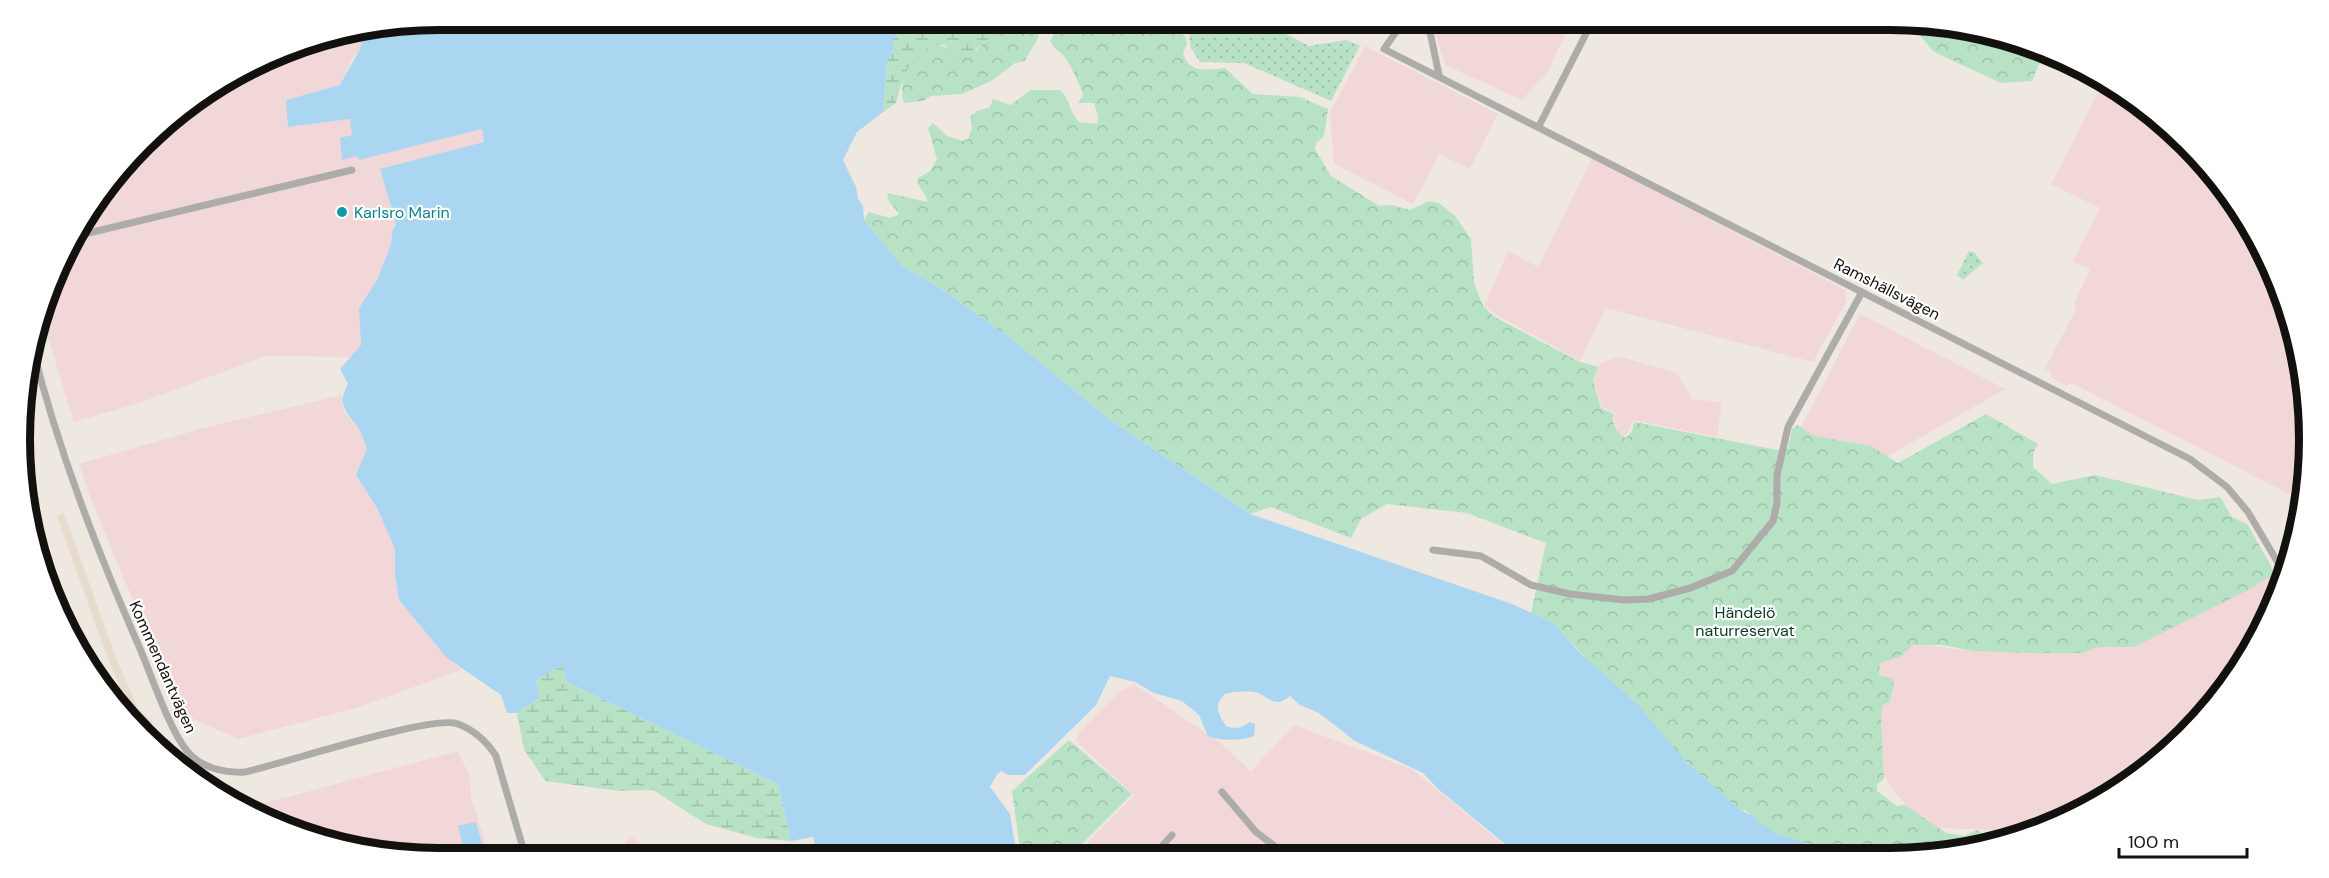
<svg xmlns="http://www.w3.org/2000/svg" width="2329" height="878" viewBox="0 0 2329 878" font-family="'DM Sans',sans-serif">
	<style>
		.built { fill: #e6dbcd }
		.industrial { fill: #f2d7d8 }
		.grass { fill: url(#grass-dots) }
		.forest { fill: url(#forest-crowns) }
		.wetland { fill: url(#wetland-marsh) }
		.water { fill: #aad6f2 }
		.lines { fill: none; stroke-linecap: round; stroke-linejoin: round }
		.street { stroke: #aeaca9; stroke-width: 7 }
		.culture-dot { fill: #0f9aa8; stroke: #fff; stroke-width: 2 }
		.labels { text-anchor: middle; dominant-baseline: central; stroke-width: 4.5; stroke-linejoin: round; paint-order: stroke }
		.culture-label { font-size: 16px; fill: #0d838f; stroke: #fff; text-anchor: start }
		.street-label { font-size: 16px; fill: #13110e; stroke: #fff }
		.park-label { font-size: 16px; fill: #073c21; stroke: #fff }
		.rim { fill: none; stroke: #13110e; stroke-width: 8 }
	</style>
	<defs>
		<pattern id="grass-dots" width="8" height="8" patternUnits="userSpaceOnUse" patternTransform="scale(1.5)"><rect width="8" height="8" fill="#b8e2c6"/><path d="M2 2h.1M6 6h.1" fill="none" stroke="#9dc1a9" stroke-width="1.8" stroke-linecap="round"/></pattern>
		<pattern id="forest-crowns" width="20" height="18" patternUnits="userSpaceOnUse" patternTransform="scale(1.5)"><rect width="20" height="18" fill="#b8e2c6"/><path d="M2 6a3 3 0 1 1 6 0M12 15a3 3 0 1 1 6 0" fill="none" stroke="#9dc1a9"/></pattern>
		<pattern id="wetland-marsh" width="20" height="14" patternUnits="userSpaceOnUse" patternTransform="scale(1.5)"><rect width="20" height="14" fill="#b8e2c6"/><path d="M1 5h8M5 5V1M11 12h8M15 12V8" fill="none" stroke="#9dc1a9"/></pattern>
	</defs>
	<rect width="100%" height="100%" fill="#eee8e0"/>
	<path class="built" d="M64,513l52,145 22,50 13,13 8,25 -25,-27 -28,-65 -49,-138z"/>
	<g class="industrial">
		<path d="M1413,20h159l-25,53 -25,27 -77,-35 -11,-36z"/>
		<path d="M354,34l8,8 -2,9 -8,8 -12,26 -54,15 2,27 62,-8 9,40 122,-31 4,14 -92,74 4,8 -5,8 -1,13 -14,35 -18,28 2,37 -9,12 -86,-1 -127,47 -65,19 -34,-111 36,-81 87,-107 67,-47 74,-34z"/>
		<path d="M1365,46l133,68 -28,55 -31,-15 -26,50 -79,-40 -4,-51z"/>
		<path d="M2104,81l42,25 60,57 47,67 34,74 19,81 2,72 -19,37 -217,-111 -6,3 -14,-8 -1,-6 -6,-3 30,-58v-10l15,-32 -18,-7 28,-54 -49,-24z"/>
		<path d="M1592,158l253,132 1,12 -33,60 -207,-54 -26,53 -85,-47 -10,-9 23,-54 30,16z"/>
		<path d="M1860,314l145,75 -124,71 -82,-29z"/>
		<path d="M1618,356l59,17 15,26 30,3 -5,35 -84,-17 -7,16 -8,-4 -4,-12 2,-7 -14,-6 -8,-27 8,-17z"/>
		<path d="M342,395l2,17 15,17 8,20 -11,26 21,33 18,41v26l4,25 48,58 14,12 -105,38 -118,31 -58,-26 -90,-216 -11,-33 121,-35z"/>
		<path d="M2273,575l7,6 -41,91 -63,72h-4l-5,10 -92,61 -51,16 -89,-3 -21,-15 -23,-25 -7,-14 -3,-59 2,-10 7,-3 3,-8 -1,-16 -16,-5 3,-10 20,-6 14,-12h11l50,6 109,2 16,-9 103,-31z"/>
		<path d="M1134,684l85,58 32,29 43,-46 118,44 105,87 -443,1 60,-62 -58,-54 4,-10 40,-40z"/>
		<path d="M458,751l11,24 2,22 19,61h-51l-109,-14 -76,-29 -11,-6z"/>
		<path d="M630,836l29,22h-44z"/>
	</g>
	<g class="grass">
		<path d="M1170,20h121l-5,14 23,12 37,-6 14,5 -29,56 -87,-38 -44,-1 -9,-14 -2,-15 -12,-5z"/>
		<path d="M1969,251l5,1 9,11 -20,17 -6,-5z"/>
	</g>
	<g class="forest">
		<path d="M1012,20h23c11,18 -3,24 -10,41l-10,2 -24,18 -29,13 -31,2 -8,5 -19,2c-10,-28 21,-75 49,-51l24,-2 22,-23z"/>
		<path d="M1127,20h39l6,11 13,5 2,8 -4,9c6,21 25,17 42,15l28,26 47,3 28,12 -4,27 -8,7 -1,6 16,27 48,30 12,-1 19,5 19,-9 10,2 16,13 16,23 3,44 8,21 11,12 87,46 19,5 -6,13 8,28 13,6c-3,10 3,19 12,24l6,-7 2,-9 149,29 5,-3 4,-19 6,-4 16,11 57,10 27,17 88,-49 52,30 -5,9v14l19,17 43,-9 103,25 22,-3 11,19 17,9 25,45v5l-25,15 -114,57h-37l-14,6h-52l-57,-2 -32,-6h-29l-14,12 -19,6 -1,12 13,3 2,7 -4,17 -7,3 -2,10 3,64 -7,5v7l20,15 8,-1 41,28 18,3 13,-6 16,10 -48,15h-114l-65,-24 -21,-21 -3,1 -39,-32 -150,-155 -22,-10 15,-71 -79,-30 -80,-9 -26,15 -10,19 -80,-31 -21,7 -141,-95 -101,-83 -71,-50 -35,-20 -38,-46 5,-8 21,6 8,-3v-3l-9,-10 -2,-9 41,9c-3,-10 -8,-10 -11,-23l13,-8 7,-12 -9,-31 5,-5 14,13 16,5 5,-2 4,-11 -2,-11 7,-6 13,-4 3,-8 18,6 19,-15h30c10,9 9,22 19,32l18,2 1,-8 -4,-13h-16l5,-8c-1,-7 -15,-36 -20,-40 -6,-6 -9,-6 -13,-14l8,-13c24,5 50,12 70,-6z"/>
		<path d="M1908,22l91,12 46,17 -13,30 -31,2 -67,-31z"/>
		<path d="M1069,740l63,54 -63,63h-48l-9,-66z"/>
	</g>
	<g class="wetland">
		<path d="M912,20h100l-52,42 -15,-17c-34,-1 -41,31 -49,58l-13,9 4,-52 7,-10 -1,-11z"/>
		<path d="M562,664l5,18 211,102 13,57 -34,-3 -51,-14 -53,-34 -33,1 -75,-10 -21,-32 -7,-36 22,-15 -3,-18z"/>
	</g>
	<g class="water">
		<path d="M439,20h473l-19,19 1,11 -7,10 -4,52 -26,20 -14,28 13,27 2,12 5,7 1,14 38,46 35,20 71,50 101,83 141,95 262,90 41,19 25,28 61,55 47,56 56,49 14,7 3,6c10,1 11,8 21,11 17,4 34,12 50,20l-310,1 -82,-67 -15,-16 -68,-32 -36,-28 -19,-8 -10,-9c-16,14 -22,-1 -35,-4 -9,-1 -22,-1 -30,2 -12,12 -7,19 1,32 8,3 16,3 23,-4l6,2 -1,12c-12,5 -34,5 -46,0l-9,-21 -17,-14 -28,-8 -19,-11 -25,-6 -14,29 -71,70h-17l-7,-4 -4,3 -7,13 20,27 7,43 -199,1 -5,-21 -22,4 -13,-57 -211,-102 -5,-17 -26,15 3,18 -22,15h-10l-6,-18 -54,-37 -48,-58 -4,-25v-26l-18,-41 -21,-33 11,-26c-3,-7 -5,-16 -10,-23 -12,-15 -20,-23 -9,-42l-8,-15 21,-24 -2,-37 18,-28 14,-35 1,-13 4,-8 -16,-55 104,-27 -2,-13 -123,31 -2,-4 -15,4 -2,-22 12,-3 -2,-16 -62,8 -2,-27 54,-15c5,-11 20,-32 22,-43l-8,-8z"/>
		<path d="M476,822l10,36h-20l-8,-32z"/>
	</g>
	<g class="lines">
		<g class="street">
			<path d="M1439,75l-9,-43 -22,-11 -5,1 -19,27 806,410 37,28 21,25 36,61"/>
			<path d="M1539,126l54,-106"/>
			<path d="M72,237l280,-67"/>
			<path d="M32,346c27,107 65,204 109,305 12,29 28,77 46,100 14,17 37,22 58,21 37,-8 188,-58 213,-48 16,6 29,18 38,32l30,102"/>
			<path d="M1433,550l48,6 50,29 39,9 54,6 25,-1 41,-11 42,-17 41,-50 4,-18v-28l11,-48 74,-135"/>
			<path d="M1222,792l34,40 32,24"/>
			<path d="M1152,857l20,-22"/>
		</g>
	</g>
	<circle class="culture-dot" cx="342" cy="212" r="6"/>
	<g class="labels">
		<g class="culture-label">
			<text x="354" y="212">Karlsro Marin</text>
		</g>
		<g class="street-label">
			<text transform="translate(1887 289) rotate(27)">Ramshällsvägen</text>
			<text transform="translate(163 667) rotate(66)">Kommendantvägen</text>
		</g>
		<g class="park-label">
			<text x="1745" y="612">Händelö<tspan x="1745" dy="18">naturreservat</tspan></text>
		</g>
	</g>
	<path d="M0 0H2329V878H0ZM439 30H1890A409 409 0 0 1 2299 439V439A409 409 0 0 1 1890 848H439A409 409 0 0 1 30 439V439A409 409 0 0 1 439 30Z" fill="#fff" fill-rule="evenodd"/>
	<path class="rim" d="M439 30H1890A409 409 0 0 1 2299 439V439A409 409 0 0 1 1890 848H439A409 409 0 0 1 30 439V439A409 409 0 0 1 439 30Z"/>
	<path d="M2119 848v9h128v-9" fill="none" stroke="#13110e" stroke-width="3"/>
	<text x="2128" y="848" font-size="18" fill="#13110e" stroke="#ffffff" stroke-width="4.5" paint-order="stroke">100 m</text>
</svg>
